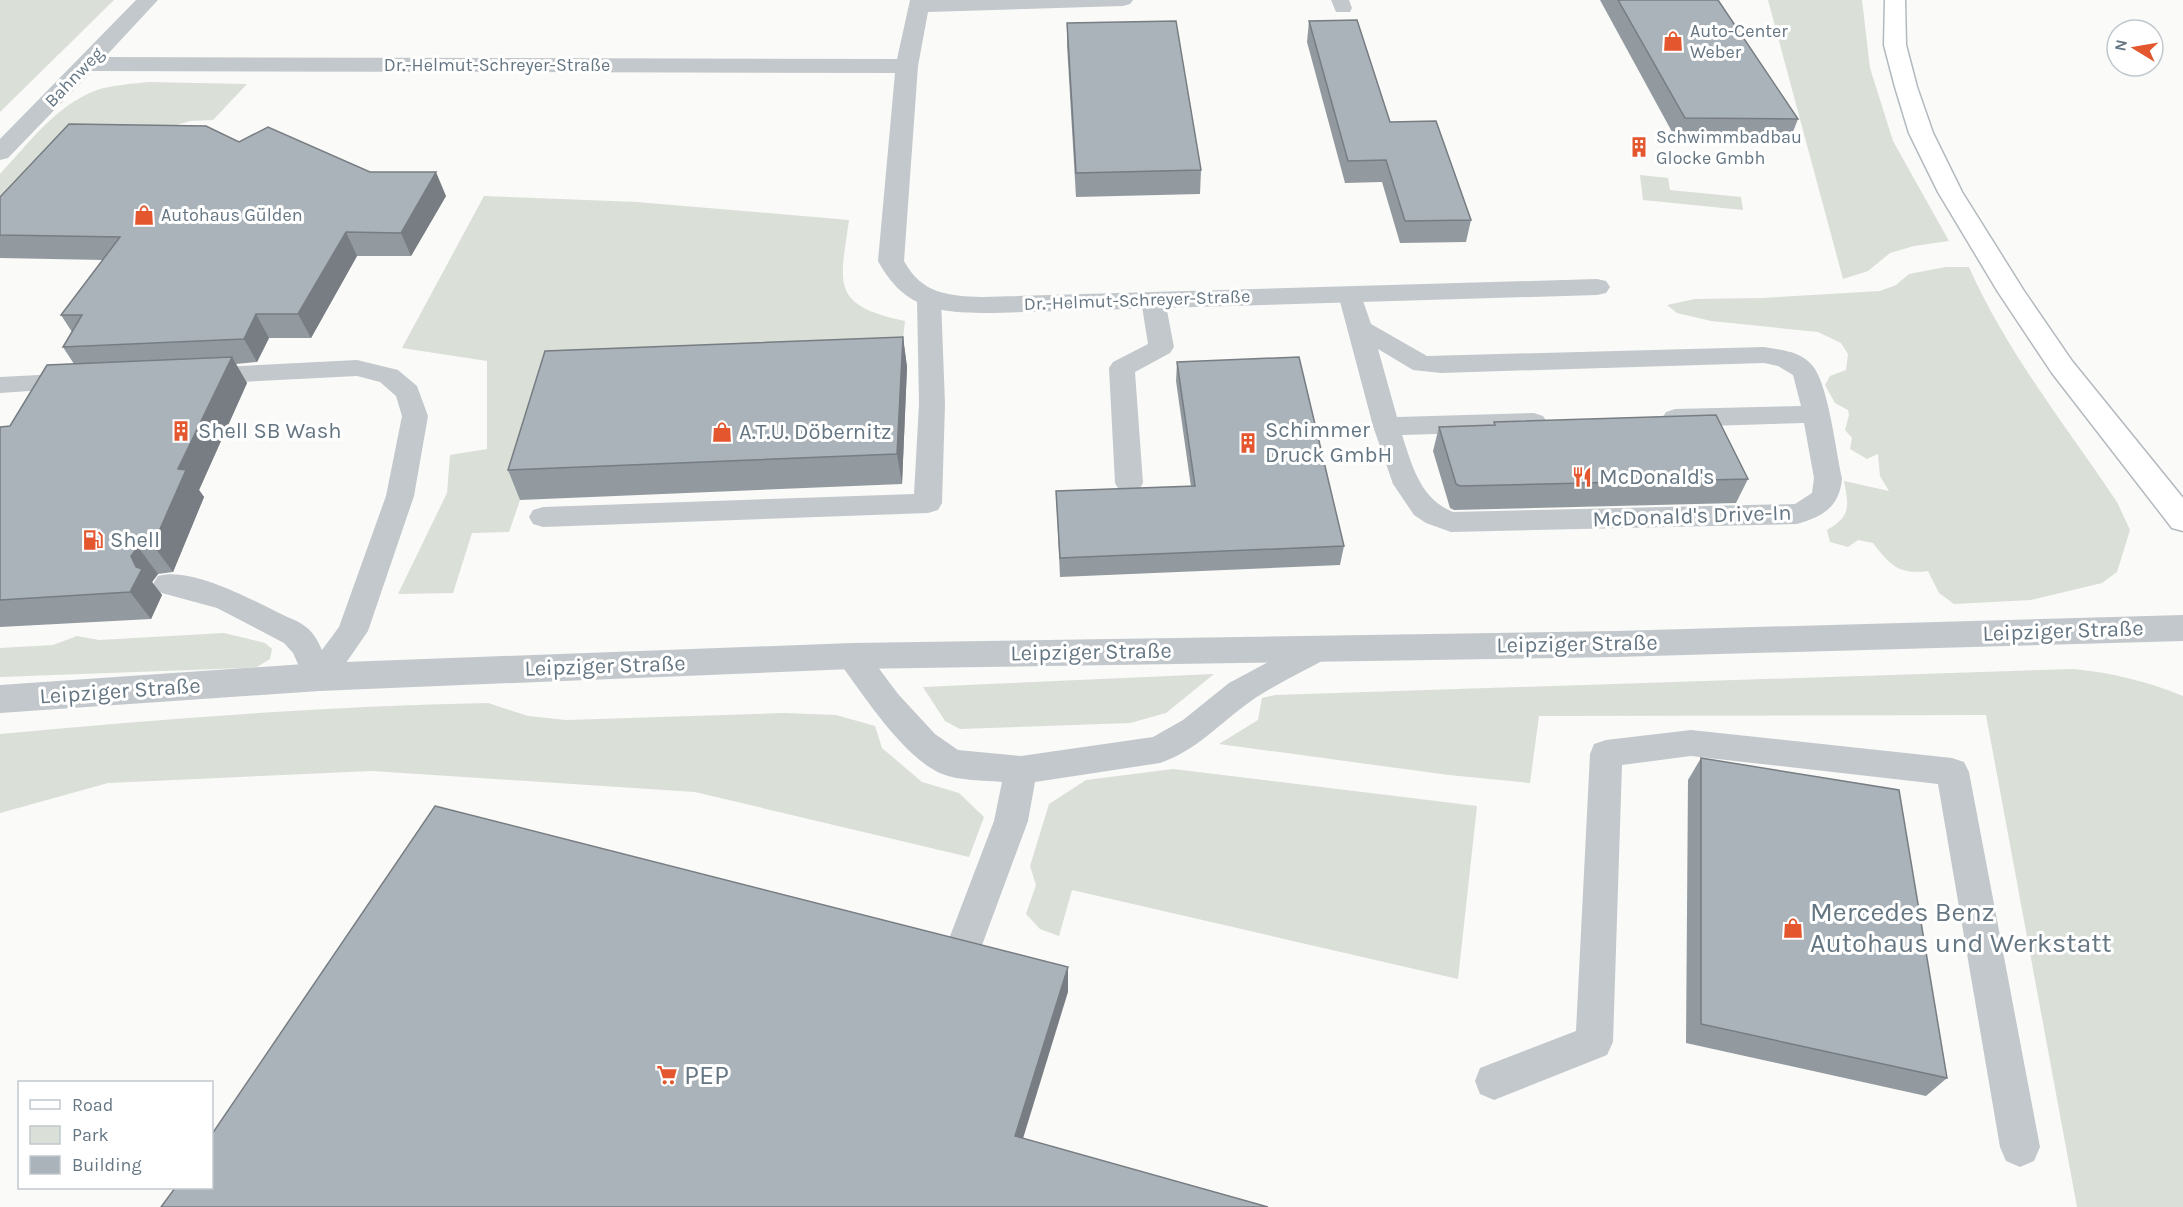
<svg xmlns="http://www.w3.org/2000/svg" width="2183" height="1207" viewBox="0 0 2183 1207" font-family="Karla,sans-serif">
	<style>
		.green { fill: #dadfd7 }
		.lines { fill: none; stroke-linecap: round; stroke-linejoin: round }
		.secondary-casing { stroke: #b3babf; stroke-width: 3 }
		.service { fill: #c3c8cc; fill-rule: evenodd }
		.minor { fill: #c3c8cc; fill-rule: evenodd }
		.tertiary { fill: #c3c8cc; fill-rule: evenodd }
		.secondary { fill: #fff; fill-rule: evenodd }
		.wall { fill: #929a9f }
		.shaded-wall { fill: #777d82 }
		.building { fill: #aab3b9; stroke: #777d82; stroke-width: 1.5 }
		.labels { text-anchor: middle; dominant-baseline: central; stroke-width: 6; stroke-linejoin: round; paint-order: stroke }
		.far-poi-label { font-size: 18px; fill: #657683; stroke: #fff; text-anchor: start }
		.far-street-label { font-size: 18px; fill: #657683; stroke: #fff }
		.poi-label { font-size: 22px; fill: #657683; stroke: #fff; text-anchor: start }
		.street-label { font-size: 22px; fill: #657683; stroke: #fff }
		.near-poi-label { font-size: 27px; fill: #657683; stroke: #fff; text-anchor: start }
	</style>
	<rect width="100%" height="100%" fill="#fafaf8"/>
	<g class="green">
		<path d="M0,0h114l-114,112z"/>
		<path d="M1768,0h94l8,68 23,73 56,100 -35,5 -24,7 -22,18 -25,8z"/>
		<path d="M148,82l99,2 -34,36 -23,1 -27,8 -163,108v-63c29,-31 56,-69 97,-84 16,-5 34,-6 51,-8z"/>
		<path d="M1640,175l28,3 2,12 71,7 2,13 -100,-10z"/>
		<path d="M484,196l153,6 212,18c-9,65 -19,85 56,101l-3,27 -382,152 -11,32 -37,1 -19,60 -55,1 49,-101 3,-38 37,-6v-88l-85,-13z"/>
		<path d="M1946,267h23c37,84 97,159 148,235l13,28 -13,42 -15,11 -71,17 -77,4 -15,-11 -11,-22c-29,4 -38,-6 -55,-28l-15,-3 -10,7 -18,-5 -3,-12c24,-14 22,-23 17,-49l45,10 -9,-15 -2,-22 -11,5 -17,-10 2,-11 -7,-8 4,-15 -1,-5 -13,-7 -10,-18 5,-9 16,-6 2,-16 -7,-11 -23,-11 -107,-11 -34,-8 -10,-8 28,-6 67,-1 118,-7 16,-6 13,-11z"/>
		<path d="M224,633l41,10 7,6 -2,10 -13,8 -13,1 -244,9v-29l53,-3 24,-9 22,4z"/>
		<path d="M2074,669c38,4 73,12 109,27v511h-106l-91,-492 -447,1 -9,67 -81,-8 -230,-31 39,-24 4,-22 13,-3z"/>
		<path d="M1214,674l-48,39 -36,10 -170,6 -15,-8 -22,-34z"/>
		<path d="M488,703l40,13 38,4 218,-7 52,2 39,11 7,22 40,34 37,11 25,24 -15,40 -274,-65 -323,-21 -264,12 -108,30v-79c162,-15 325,-28 488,-31z"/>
		<path d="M1173,769l304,37 -19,173 -386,-89 -13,46 -19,-7 -14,-15 10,-29 -6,-19 19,-62 37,-24z"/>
	</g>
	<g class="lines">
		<g class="secondary-casing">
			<path id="secondary" d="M1885,0h20l1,45 11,42 16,46 29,59 62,99 48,70 111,137v33l-11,-3 -120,-155 -54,-81 -60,-100 -29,-59 -14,-46 -11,-42z"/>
		</g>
		<g class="service">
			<path d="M1331,0h18l3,8 -2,4h-14z"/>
			<path d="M1350,287l9,2 12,35 56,32 337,-9c16,3 35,4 47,17 17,16 25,88 31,114 -2,29 -20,39 -45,46l-346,8 -25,-9 -12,-8 -21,-31 -20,-58 -35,-132 3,-5zM1378,349l35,21 28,3 323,-10 14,3 15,9 8,31 -126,3 -9,3 -4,6 4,6 9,3 129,-4 10,55 -2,15 -17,11 -342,8c-33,-13 -41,-47 -51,-77l132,-4 9,-3 4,-6 -4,-6 -9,-3 -137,4z"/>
			<path d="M929,292l9,2 3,5 4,105 -3,99 -4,7 -10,3 -385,14 -10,-3 -4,-7 4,-7 10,-3 371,-13 5,-90 -2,-105 3,-5z"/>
			<path d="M1153,293l9,2 3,5 9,47 -4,6 -35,19 8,111 -4,7 -10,3 -10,-3 -4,-7 -6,-115 4,-6 35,-18 -7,-44 3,-5z"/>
			<path d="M357,360l41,10 19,16 11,30 -14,80 -46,135 -38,55 -11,3 -11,-3 -15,-33 -9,-10 -67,-35 -59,-16 -5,-8 5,-8c32,-10 93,23 123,38 8,4 18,7 25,13 7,5 12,14 16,23l17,-23 47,-131 16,-80 -6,-20 -16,-14 -23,-6 -157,8 -9,-2 -4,-6 4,-6 9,-2z"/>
			<path d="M78,373l9,2 4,6 -4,6 -87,6v-16z"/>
			<path d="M1320,636l11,4 4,8 -4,8c-26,15 -56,28 -80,45 -31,22 -55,50 -91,62l-125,19 -7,39 -50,135 -13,5 -13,-5 -5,-12 47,-123 8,-39c-19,-2 -42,-1 -60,-8 -38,-16 -77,-77 -101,-109l-4,-9 4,-9 11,-3 11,3 35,47 37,40 23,16 63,6 132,-19 30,-17 46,-37 80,-43z"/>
			<path d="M1691,730l261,28 12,4 5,10 71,375 -6,14 -14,6 -14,-6 -6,-14 -62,-363 -247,-28 -69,9 -9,277 -6,13 -113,45 -14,-6 -5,-13 5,-13 96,-37 14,-277 4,-10 12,-4z"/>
		</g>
		<path class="minor" d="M136,0h22l-53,57 792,2 13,-59h223l-3,4 -7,2 -195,6 -10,54 -14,195c18,33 44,35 78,36l615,-18 9,2 4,6 -4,6 -9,2 -603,18c-53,0 -89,-2 -116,-52l17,-188 -803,-2 -84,87 -8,2v-21z"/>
		<path class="tertiary" d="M2183,615v26l-567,16 -764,12 -533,22 -319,22v-28l319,-22 533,-20 764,-12z"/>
		<use href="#secondary" class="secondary"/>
	</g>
	<g class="wall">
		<path d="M1600,0h118l80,119 -9,23 -112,-1z"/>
		<path d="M1309,21l81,101 81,98 -5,22 -66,1 -18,-61 -37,1 -38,-141z"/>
		<path d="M1067,23l134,147 -1,24 -124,3 -9,-152z"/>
		<path d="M239,142l131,30 76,24 -35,60h-54l-46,82h-42l-12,24 -21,2 11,19 -48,107 5,7 -31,75 -15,2 -6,8 10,13 -11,24 -151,8v-200l10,-1 64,-62 -11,-17 9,-15 -11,-17 42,-55 -103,-2v-61z"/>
		<path d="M903,337l4,30 -5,117 -382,16 -12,-30z"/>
		<path d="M1177,362l167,184 -4,19 -280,12 -4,-86 135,-4 -15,-106z"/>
		<path d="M1494,422l254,57 -12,24 -282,7 -4,-2 -17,-57 6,-24 55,-2z"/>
		<path d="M1701,758l246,320 -21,18 -240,-53 2,-263z"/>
	</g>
	<g class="shaded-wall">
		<path d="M436,172l10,24 -35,60 -10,-23z"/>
		<path d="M346,232l11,24 -46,82 -13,-24z"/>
		<path d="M256,314l13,24 -12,24 -13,-23z"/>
		<path d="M903,337l4,30 -5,117 -5,-30z"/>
		<path d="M232,357l15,26 -48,107 5,7 -31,75 -20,-27 25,-76z"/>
		<path d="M138,547l20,27 -6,8 10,13 -11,24 -21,-27 6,-25 -5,-11z"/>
		<path d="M1068,967v25l-51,166 -2,-22z"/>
	</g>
	<g class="building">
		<path d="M1618,0h100l80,119 -113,-1z"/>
		<path d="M1357,20l33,102 46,-1 35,99 -66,1 -19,-61 -38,1 -39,-140z"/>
		<path d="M1176,21l25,149 -125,3 -9,-150z"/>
		<path d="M69,124l137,2 33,16 29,-15 102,45h66l-35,61 -55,-1 -48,82h-42l-12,25 -181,8 19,-32h-21l59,-78 -120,-2v-38z"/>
		<path d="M903,337l-6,117 -389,16 37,-119z"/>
		<path d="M232,357l-54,112 8,1 -33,75 -15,2 -7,9 5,11 6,2 -12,23 -130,8v-173l10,-1 37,-61z"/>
		<path d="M1299,357l45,189 -284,12 -4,-67 139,-5 -18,-124z"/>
		<path d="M1716,415l32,64 -288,7 -4,-2 -17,-57 56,-2 -1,-3z"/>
		<path d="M1701,758l198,32 48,288 -246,-54z"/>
		<path d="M435,806l633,161 -53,169 253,71h-1107l14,-19h37v-54z"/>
	</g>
	<defs>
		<g id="shop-bare" transform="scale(1.62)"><path d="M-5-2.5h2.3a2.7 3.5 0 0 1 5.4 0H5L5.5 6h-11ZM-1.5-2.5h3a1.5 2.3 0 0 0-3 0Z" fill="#e4572e" stroke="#fff" stroke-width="2.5" paint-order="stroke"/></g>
		<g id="building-bare" transform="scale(1.62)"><path d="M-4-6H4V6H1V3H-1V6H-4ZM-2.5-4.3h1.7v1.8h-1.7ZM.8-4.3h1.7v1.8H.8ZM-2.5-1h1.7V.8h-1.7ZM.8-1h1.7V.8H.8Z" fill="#e4572e" stroke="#fff" stroke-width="2.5" paint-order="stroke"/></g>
		<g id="restaurant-bare" transform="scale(1.62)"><path d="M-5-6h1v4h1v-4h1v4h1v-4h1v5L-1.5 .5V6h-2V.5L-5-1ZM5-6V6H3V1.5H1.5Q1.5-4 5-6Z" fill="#e4572e" stroke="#fff" stroke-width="2.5" paint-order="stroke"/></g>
		<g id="fuel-bare" transform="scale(1.62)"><path d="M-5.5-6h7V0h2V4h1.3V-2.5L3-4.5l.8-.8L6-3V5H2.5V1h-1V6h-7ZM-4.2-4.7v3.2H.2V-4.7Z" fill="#e4572e" stroke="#fff" stroke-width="2.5" paint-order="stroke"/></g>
		<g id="supermarket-bare" transform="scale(1.62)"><path d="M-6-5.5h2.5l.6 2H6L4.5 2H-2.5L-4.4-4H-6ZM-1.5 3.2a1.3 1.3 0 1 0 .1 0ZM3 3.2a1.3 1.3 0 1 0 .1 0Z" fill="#e4572e" stroke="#fff" stroke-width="2.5" paint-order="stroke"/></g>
	</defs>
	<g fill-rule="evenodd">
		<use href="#shop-bare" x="1673" y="41"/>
		<use href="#building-bare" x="1639" y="147"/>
		<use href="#shop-bare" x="144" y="215"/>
		<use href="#building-bare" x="181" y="431"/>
		<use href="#shop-bare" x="722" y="432"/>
		<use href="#building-bare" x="1248" y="443"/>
		<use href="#restaurant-bare" x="1582" y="477"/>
		<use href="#fuel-bare" x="93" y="540"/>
		<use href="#shop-bare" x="1793" y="928"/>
		<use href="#supermarket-bare" x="667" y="1075"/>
	</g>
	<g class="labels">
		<g class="far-poi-label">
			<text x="1690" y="31">Auto-Center<tspan x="1690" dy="21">Weber</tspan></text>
			<text x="1656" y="137">Schwimmbadbau<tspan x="1656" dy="21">Glocke Gmbh</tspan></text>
			<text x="161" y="215">Autohaus Gülden</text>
		</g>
		<g class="far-street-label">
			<text x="497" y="65">Dr.-Helmut-Schreyer-Straße</text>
			<text transform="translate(74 77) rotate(-46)">Bahnweg</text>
			<text transform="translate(1137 300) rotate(-2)">Dr.-Helmut-Schreyer-Straße</text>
		</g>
		<g class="poi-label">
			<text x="1265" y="430">Schimmer<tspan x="1265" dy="25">Druck GmbH</tspan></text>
			<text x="198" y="431">Shell SB Wash</text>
			<text x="739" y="432">A.T.U. Döbernitz</text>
			<text x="1599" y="477">McDonald's</text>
			<text x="110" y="540">Shell</text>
		</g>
		<g class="street-label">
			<text transform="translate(1692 516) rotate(-2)">McDonald's Drive-In</text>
			<text transform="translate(2063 631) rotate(-2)">Leipziger Straße</text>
			<text transform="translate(1577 644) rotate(-1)">Leipziger Straße</text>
			<text transform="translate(1091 652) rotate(-1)">Leipziger Straße</text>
			<text transform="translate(605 666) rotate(-2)">Leipziger Straße</text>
			<text transform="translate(120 691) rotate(-4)">Leipziger Straße</text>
		</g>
		<g class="near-poi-label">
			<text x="1810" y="912">Mercedes Benz<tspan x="1810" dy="31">Autohaus und Werkstatt</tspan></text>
			<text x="684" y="1075">PEP</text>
		</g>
	</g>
	<rect x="18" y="1081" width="195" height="108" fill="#ffffff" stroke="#c1c8cd" stroke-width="1.5"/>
	<rect x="30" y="1100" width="30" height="9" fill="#ffffff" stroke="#c1c8cd" stroke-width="1.5"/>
	<text x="72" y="1111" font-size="18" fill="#657683">Road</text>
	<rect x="30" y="1126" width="30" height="18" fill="#dadfd7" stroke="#c1c8cd" stroke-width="1.5"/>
	<text x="72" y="1141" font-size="18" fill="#657683">Park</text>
	<rect x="30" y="1156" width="30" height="18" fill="#aab3b9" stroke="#c1c8cd" stroke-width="1.5"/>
	<text x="72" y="1171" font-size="18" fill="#657683">Building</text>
	<g transform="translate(2135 48) rotate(281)"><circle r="28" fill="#ffffff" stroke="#c1c8cd" stroke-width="1.5"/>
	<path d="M0-4.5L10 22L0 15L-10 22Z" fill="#e4572e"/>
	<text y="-9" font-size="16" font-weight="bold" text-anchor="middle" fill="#657683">N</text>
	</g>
</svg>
